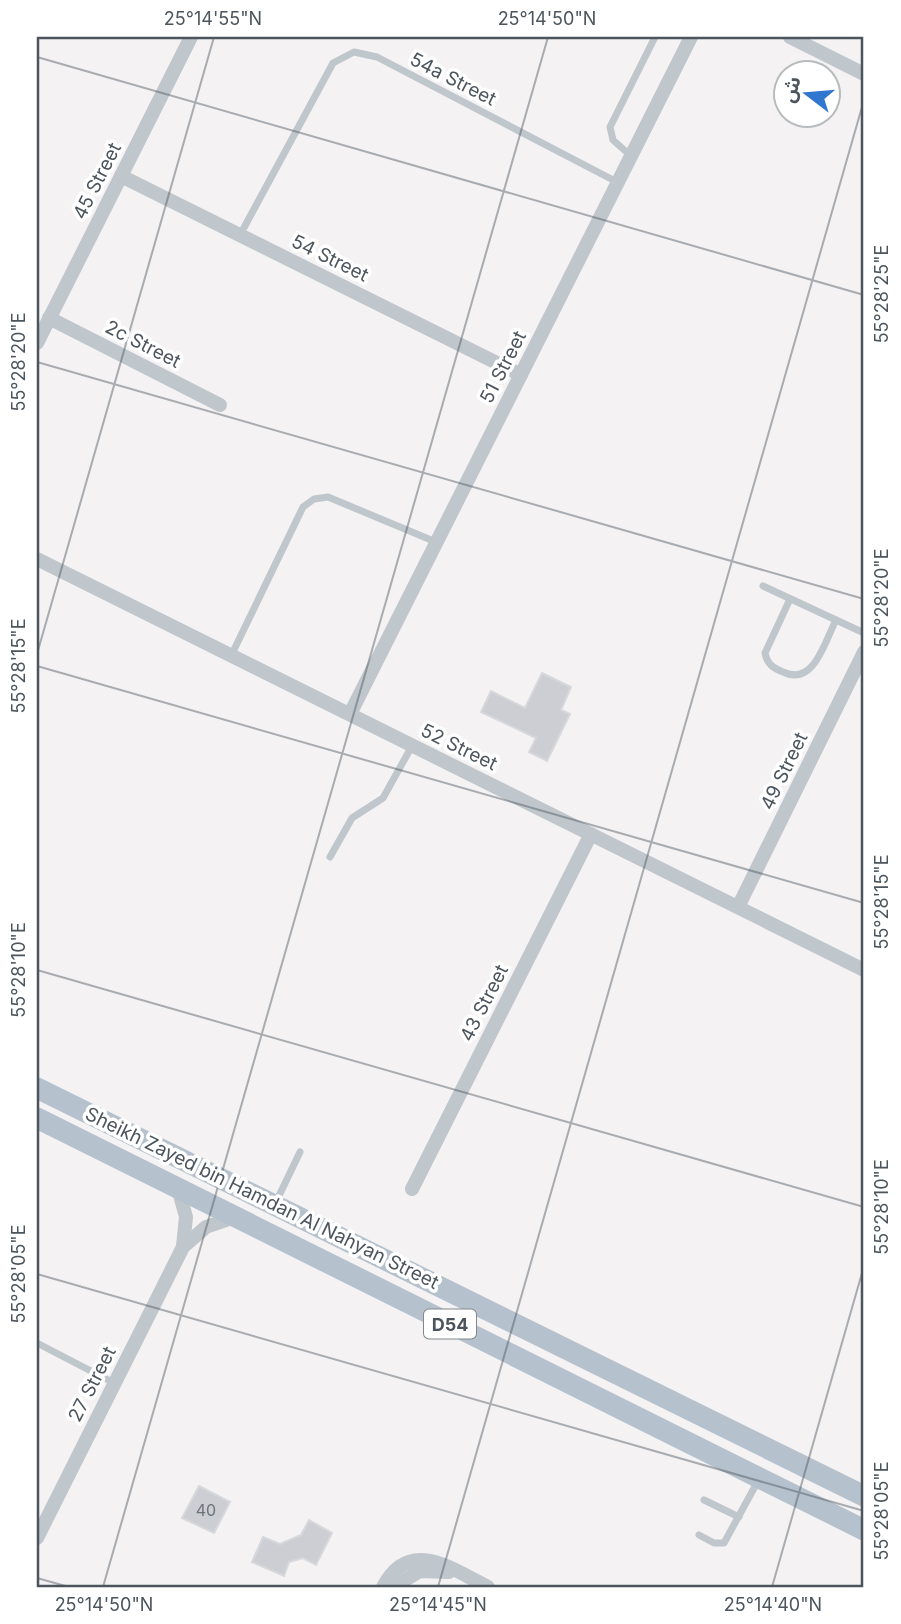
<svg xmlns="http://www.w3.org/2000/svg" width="901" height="1624" viewBox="0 0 901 1624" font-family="Inter,'Noto Sans Arabic',sans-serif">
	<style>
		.building { fill: #cdced3; stroke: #d7d8dc; stroke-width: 2 }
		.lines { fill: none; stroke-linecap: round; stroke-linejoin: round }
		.service { stroke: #bfc6cc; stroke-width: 7 }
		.minor { stroke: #bfc6cc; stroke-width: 14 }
		.primary { stroke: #b5c1cc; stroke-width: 21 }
		.ticks { fill: none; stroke: #4c555d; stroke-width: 2; stroke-opacity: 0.45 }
		.labels { text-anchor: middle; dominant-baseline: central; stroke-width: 7; stroke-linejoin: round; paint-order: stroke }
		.number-label { font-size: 16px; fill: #6c737a }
		.shield { fill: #fff; stroke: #82888e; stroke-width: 2 }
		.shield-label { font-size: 18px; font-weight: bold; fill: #4c555d }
		.street-label { font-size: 19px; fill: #4c555d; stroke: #fff }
		.neatline { fill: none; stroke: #4c555d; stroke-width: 2.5 }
		.ticks-label { font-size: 18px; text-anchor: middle; fill: #4c555d }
	</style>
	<rect width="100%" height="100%" fill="#f4f2f2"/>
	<g class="building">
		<path d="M542,673l29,14 -10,23 9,4 -23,47 -18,-9 7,-14 -55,-26 10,-21 34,17z"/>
		<path d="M199,1486l31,16 -16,31 -32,-15z"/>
		<path d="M309,1520l23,13 -16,32 -13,-7 -14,4 -5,14 -32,-14 11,-25 17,7 21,-9z"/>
	</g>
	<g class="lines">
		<g class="service">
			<path d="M631,156l-18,-16 -3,-13 45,-90"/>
			<path d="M240,235l93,-172 21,-11 23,5 240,125"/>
			<path d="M763,586l101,47"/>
			<path d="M790,599l-25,54c2,11 8,15 18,19 31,15 42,-31 53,-52"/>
			<path d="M231,656l72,-149 11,-8 14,-2 108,45"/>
			<path d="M330,857l22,-39 31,-20 29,-52"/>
			<path d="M276,1202l24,-50"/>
			<path d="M37,1343l77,40"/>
			<path d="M704,1500l35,17"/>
			<path d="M699,1535l15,8h10l34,-62"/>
		</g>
		<g class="minor">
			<path d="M790,37l74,37"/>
			<path d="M121,176l400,199"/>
			<path d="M49,318l171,87"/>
			<path d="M37,343l154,-306"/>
			<path d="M37,559l827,411"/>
			<path d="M350,714l341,-677"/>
			<path d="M738,907l126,-255"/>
			<path d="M178,1188l8,29 -3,29"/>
			<path d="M412,1189l179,-355"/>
			<path d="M37,1538l146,-291 23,-20 29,-10"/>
			<path d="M383,1587c27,-51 70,-17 105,0"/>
			<path d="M393,1587l27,-16 29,1"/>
		</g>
		<g class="primary">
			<path d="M37,1088l827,408"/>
			<path d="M37,1118l827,412"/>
		</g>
	</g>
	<path class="ticks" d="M37,57l827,238M37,362l827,237M37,654l177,-617M37,666l827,237M37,970l827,237M37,1274l827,237M37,1578l32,9M103,1587l445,-1550M438,1587l426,-1487M772,1587l92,-321"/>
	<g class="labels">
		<g class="number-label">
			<text x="206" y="1510">40</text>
		</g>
		<rect class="shield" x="424" y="1309.5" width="52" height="29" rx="5"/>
		<g class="shield-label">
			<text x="450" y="1324">D54</text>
		</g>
		<g class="street-label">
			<text transform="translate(453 79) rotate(27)">54a Street</text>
			<text transform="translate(97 181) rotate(-63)">45 Street</text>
			<text transform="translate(330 258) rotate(26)">54 Street</text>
			<text transform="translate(143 344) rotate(27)">2c Street</text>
			<text transform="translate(503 367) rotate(-63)">51 Street</text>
			<text transform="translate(459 747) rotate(26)">52 Street</text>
			<text transform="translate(784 771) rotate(-64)">49 Street</text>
			<text transform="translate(484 1003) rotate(-63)">43 Street</text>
			<text transform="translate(262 1198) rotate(26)">Sheikh Zayed bin Hamdan Al Nahyan Street</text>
			<text transform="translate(92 1384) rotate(-63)">27 Street</text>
		</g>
	</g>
	<rect width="901" height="1624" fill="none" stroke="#ffffff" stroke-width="77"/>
	<g transform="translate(807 94) rotate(286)"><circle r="33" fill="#ffffff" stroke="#b7bbbe" stroke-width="2"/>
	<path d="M0-5L12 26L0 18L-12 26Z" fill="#3177cf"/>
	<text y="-10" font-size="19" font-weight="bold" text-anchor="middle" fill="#4c555d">ش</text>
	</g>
	<rect x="38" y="38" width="824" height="1548" class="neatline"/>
	<g class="ticks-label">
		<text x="213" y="25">25°14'55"N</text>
		<text x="547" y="25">25°14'50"N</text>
		<text transform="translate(882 294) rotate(-90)" y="6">55°28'25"E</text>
		<text transform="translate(19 362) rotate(-90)" y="6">55°28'20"E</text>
		<text transform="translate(882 598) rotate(-90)" y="6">55°28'20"E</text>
		<text transform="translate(19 666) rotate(-90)" y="6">55°28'15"E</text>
		<text transform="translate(882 902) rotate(-90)" y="6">55°28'15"E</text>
		<text transform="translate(19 970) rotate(-90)" y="6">55°28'10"E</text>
		<text transform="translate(882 1207) rotate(-90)" y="6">55°28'10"E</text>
		<text transform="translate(19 1274) rotate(-90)" y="6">55°28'05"E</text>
		<text transform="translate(882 1511) rotate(-90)" y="6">55°28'05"E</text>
		<text x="104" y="1611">25°14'50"N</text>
		<text x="438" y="1611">25°14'45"N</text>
		<text x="773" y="1611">25°14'40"N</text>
	</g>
</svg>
